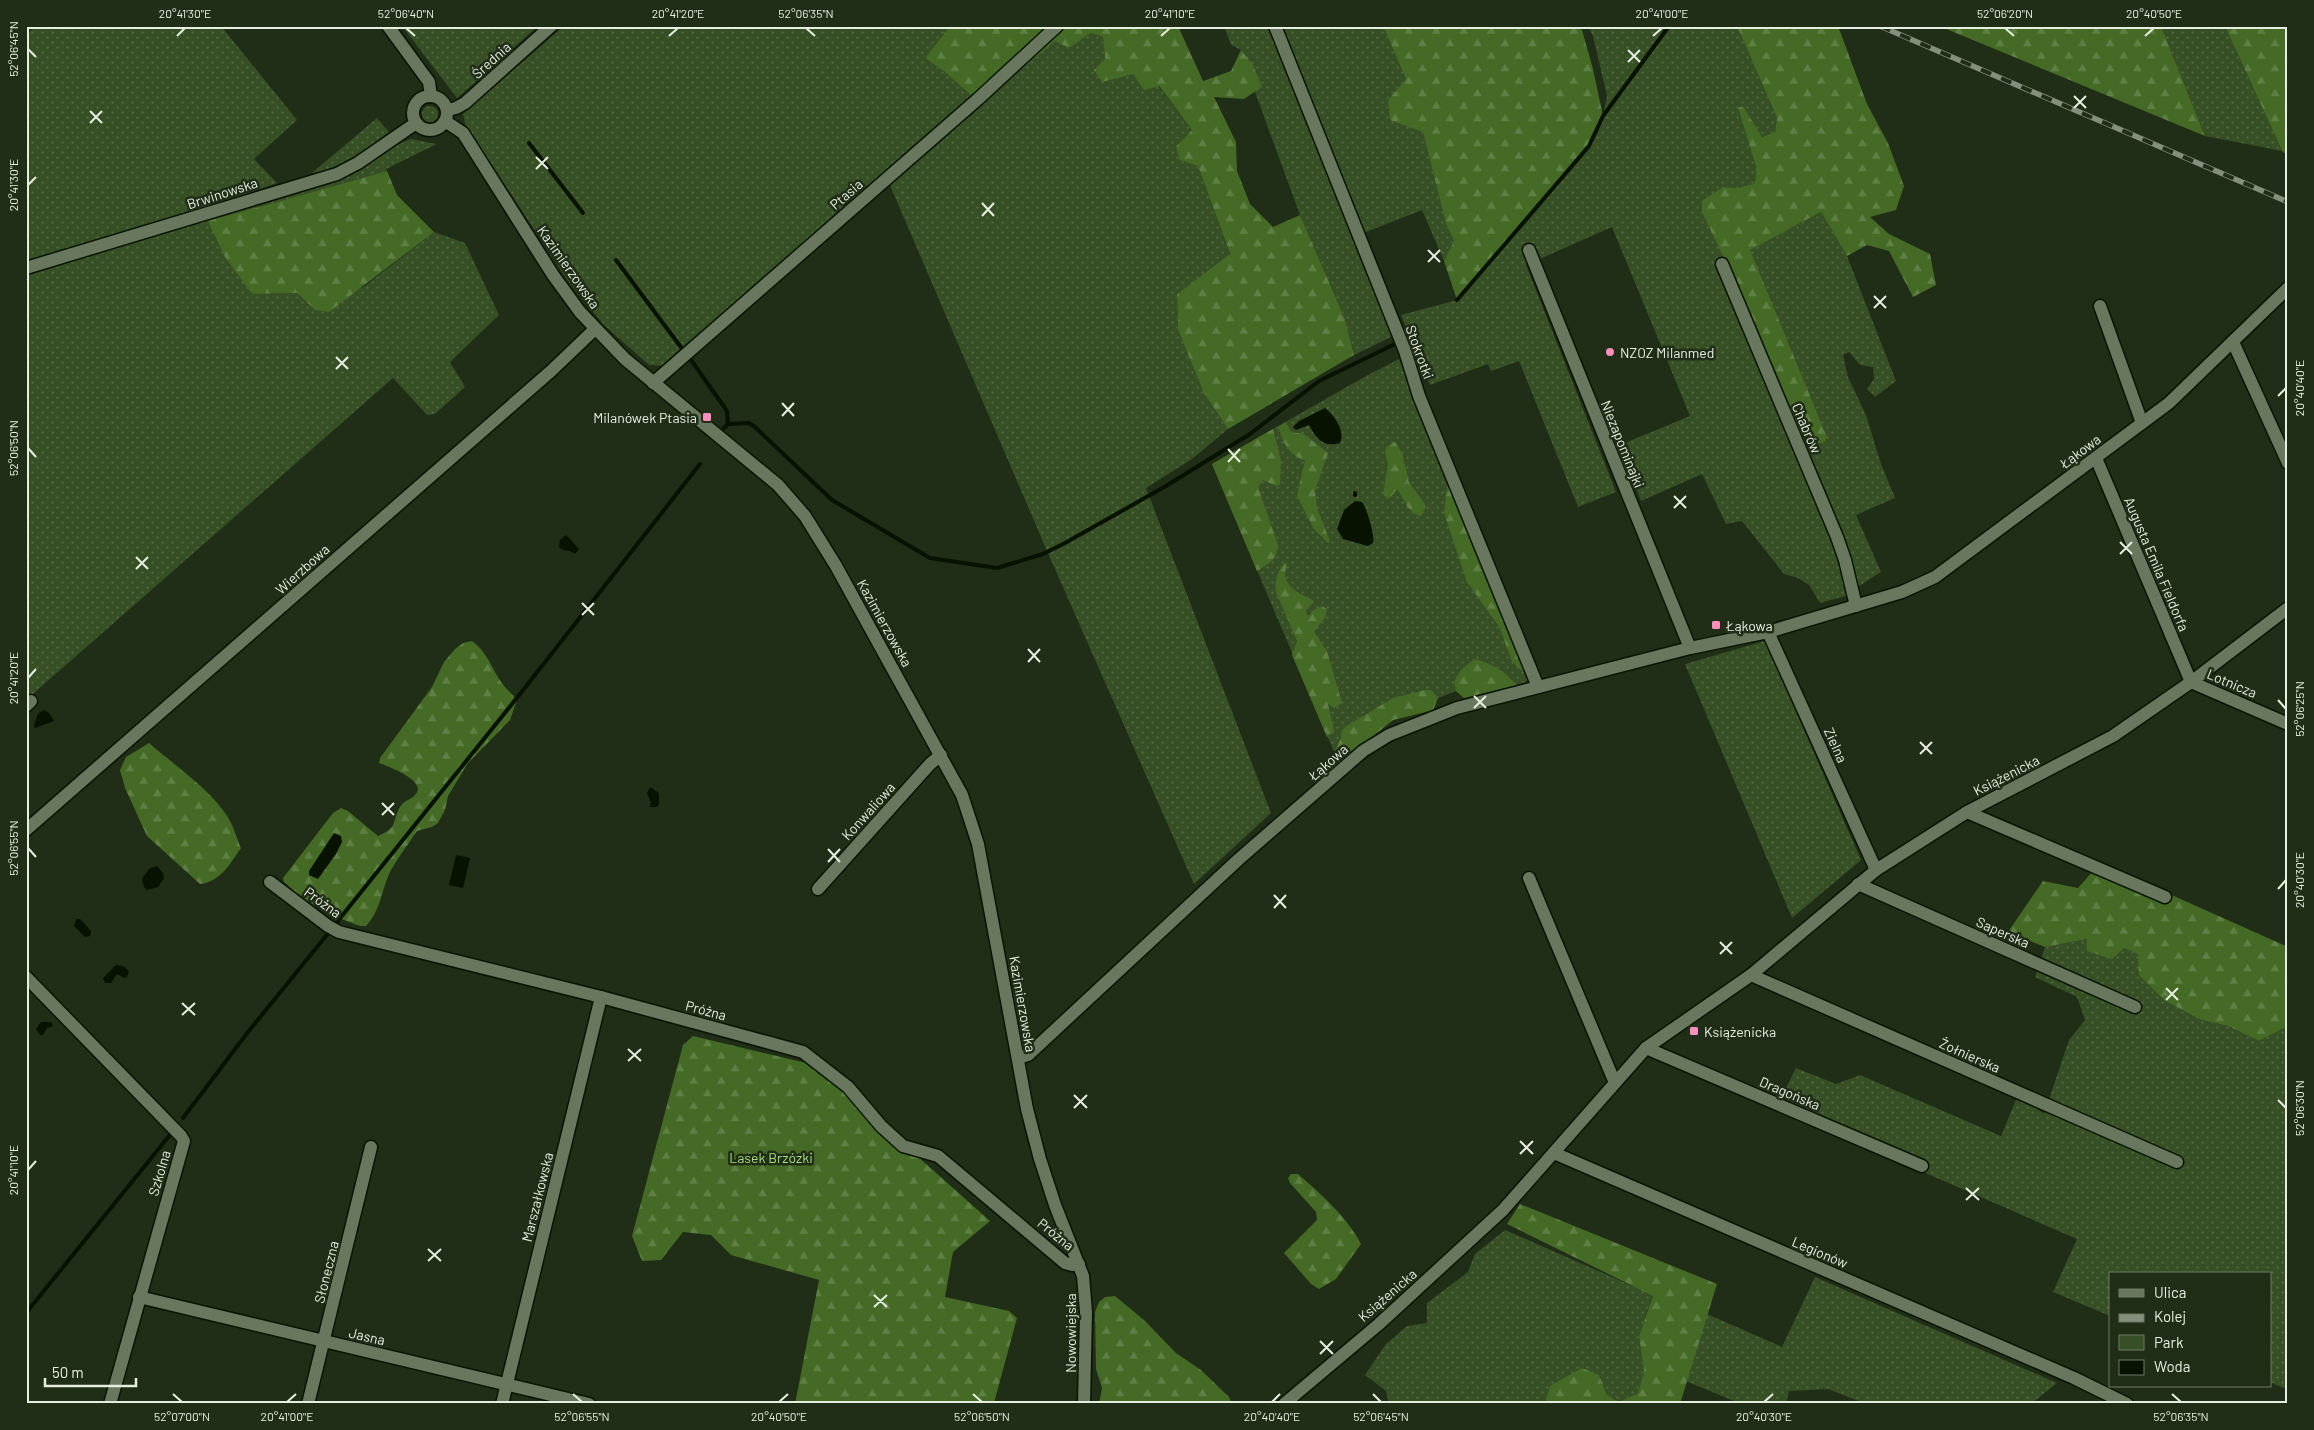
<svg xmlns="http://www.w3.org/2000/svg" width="2314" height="1430" viewBox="0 0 2314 1430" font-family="Barlow,sans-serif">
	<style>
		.green { fill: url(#green-dots) }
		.forest { fill: url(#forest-firs) }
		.water { fill: #071201 }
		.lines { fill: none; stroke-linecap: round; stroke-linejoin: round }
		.stream { stroke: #071201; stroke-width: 4 }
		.minor-casing { stroke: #091503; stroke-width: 15 }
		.minor { stroke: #68775e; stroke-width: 12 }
		.rail-casing { stroke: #848f7d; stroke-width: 5.5 }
		.rail { stroke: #202d17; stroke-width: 4; stroke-dasharray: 11; stroke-linecap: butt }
		.ticks { fill: none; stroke: #e6eee0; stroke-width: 2 }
		.poi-dot { fill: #fd8ebe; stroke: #202d17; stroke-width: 2 }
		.labels { text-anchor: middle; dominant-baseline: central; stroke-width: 5; stroke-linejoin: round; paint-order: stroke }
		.street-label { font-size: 14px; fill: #e6eee0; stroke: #202d17 }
		.poi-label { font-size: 14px; fill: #e6eee0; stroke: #202d17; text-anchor: start }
		.park-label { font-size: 14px; fill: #a6dd7e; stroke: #202d17 }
		.neatline { fill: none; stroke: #e6eee0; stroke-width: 2 }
		.ticks-label { font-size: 12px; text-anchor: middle; fill: #e6eee0 }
	</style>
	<defs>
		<pattern id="green-dots" width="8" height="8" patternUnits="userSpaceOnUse" patternTransform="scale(1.25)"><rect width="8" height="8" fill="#374f25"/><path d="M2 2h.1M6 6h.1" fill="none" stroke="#546944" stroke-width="1.8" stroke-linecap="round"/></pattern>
		<pattern id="forest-firs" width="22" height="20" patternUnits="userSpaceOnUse" patternTransform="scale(1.25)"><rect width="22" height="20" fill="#446a25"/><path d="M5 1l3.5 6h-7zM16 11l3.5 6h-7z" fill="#5f8044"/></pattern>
	</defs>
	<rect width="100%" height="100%" fill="#202d17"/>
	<g class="green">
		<path d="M36,26h185l76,94 -43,39 23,24 -86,30 -165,48v-226z"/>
		<path d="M402,26h136l-81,72z"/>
		<path d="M564,26h386l-25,32 20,14 110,-32 14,8 22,-15 12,4 2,22 53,27 34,44 -16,16 22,20 32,89 -53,39 1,36 26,63 24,36 -36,30 -46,29 125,325 -77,71 -150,-340 -155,-361 -224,183 -16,-1 -45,-40 -36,-44 -103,-157 -2,-10z"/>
		<path d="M1224,26h159l23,53 -18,21 35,31 23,93 8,17 -10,20 -22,-51 -56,22 -11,8 38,96 -39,19 -9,-36 -45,-104 -45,-123 7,-5 -21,-37 -10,-5z"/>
		<path d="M1588,26h149l40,92 -2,14 -13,5 -19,-31 -5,2 18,59 -1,16 -17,5 -15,-1v71l32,65 32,77 40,37 -78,-187 72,-38 26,44 49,125 -21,16 -8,-8 7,-10 -1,-12 -13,-2 -11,-13 -6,3 5,22 18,38 15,49 14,34 -39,17 25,57 -22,14 1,6 -40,11 -11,-18 -11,-7 -14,-4 -42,-53 -16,3 -24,-50 -61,27 -21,-56 70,-29 -78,-189 -86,38 90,227 -38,15 -59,-146 -28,10 -3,-7 -58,21 -29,-70 56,-15 146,-184 4,-20 -14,-60z"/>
		<path d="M2161,26h64l57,125 -77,-15z"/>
		<circle cx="430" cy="114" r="8"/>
		<path d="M377,118l12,14c-23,17 -48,37 -77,41z"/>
		<path d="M411,139l26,5 -51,25 1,2 -178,50 43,73 45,-1 18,17 50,-24 69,-54 31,11 34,72 -49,47 15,25 -30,27 -8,1 -34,-37 -367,322v-427l297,-88 40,-17 34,-23z"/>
		<path d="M1399,359l131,317 -4,6 -62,16 -8,-7 -18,7 -5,12 -40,10 -50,41h-5l-126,-297 154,-88z"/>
		<path d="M1765,641l96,219 -69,58 -107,-254z"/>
		<path d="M2087,939v12l37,-3 19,4 59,68 26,6 31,15 29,-15v364l-18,-8v-108h-160v42l-57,-24 24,-53 -301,-131 20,-40 40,16 24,-9 141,61 17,-41 26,19 25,-74 16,-20 -8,-23 -42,-20 10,-30z"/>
		<path d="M1505,1230l148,65 -14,41 5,35 -6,22 -19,9 -12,-7 -8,-20 -48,11 -6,18h-156l-3,-13 -21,-16 21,-31 21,-18 20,-3v-20l41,-31 7,-18z"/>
		<path d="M1815,1277l242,106 -26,21h-165l-38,-15 -39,2 -3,13h-45l-55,-23 21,-67 75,33z"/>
	</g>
	<g class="forest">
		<path d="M950,26h228l25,55 28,-10 10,-21 12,15 9,22 -18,12 -30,-2 22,45 1,29 13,33 23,23 27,-12 45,104 9,36 -126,74 -24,-36 -26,-63 -1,-36 53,-40 -32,-88 -18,-6 -4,-14 16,-16 -33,-44 -15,4 -11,-16 -31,8 -8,-12 11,-11 -2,-22 -12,-4 -22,15 -14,-7 -75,62 -35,-31 -20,-14z"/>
		<path d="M1383,26h190l9,4 11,39 10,47 -14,30 -132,154 -13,-39 10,-20 -8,-17 -23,-92 -33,-12 -2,-20 18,-21z"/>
		<path d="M1737,26h101l29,78 21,39 16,43 -8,24 -26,7 19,17 41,20 6,31 -23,12 -24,-46 -22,-6 -20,11 -26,-44 -71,38 77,187 -3,6h-11l-26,-43 -32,-77 -53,-111v-11l21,-14 15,1 17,-5 1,-16 -18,-59 5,-2 19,31 13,-5 2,-14z"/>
		<path d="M1939,26h222l44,110z"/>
		<path d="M2225,26h63v130l-6,-5z"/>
		<path d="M387,171l10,24 37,37 -105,80 -14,-2 -18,-17 -45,1 -27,-37 -17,-36z"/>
		<path d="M1286,422l5,10 13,2 24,19 -13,38 2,17 13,33 -2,2 -14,-14 -17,-33 8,-36c-16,-4 -22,-18 -27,-33z"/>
		<path d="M1273,429l8,31 -1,25 -4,1 -13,-6 -5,7 20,58c-1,15 -9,19 -21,26l-45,-107z"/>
		<path d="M1395,442l7,11 7,29 17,24 -5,10c-14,-2 -16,-17 -24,-27l-6,8 -4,2 -4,-5 5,-29 -3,-13 1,-5z"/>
		<path d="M1450,484l80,192 -13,-9 -6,-8 -11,-31 -33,-46 -23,-69 2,-21z"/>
		<path d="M1287,562c0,4 -2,8 -2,12 2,16 17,20 29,27l-8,9 1,5h3l2,-4 10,-5 5,3 -2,9 -11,14 13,19 15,52 -8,5 -6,-4 6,27 -7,6 -35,-82 5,-14 -21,-49c-2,-9 2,-26 11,-30z"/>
		<path d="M472,641c14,10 18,23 27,38 5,8 12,14 18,21l-7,20 -42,43 -20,33 -3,14 -7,13 -6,4 -15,4c-8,12 -18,25 -26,39 -9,17 -10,41 -25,56h-6c-31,-11 -52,-22 -76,-44l-1,-4 50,-65 8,-5 7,3 30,25c21,-9 13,-13 22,-29 4,-7 11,-7 15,-12 14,-14 -28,-29 -36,-32l1,-5 52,-71 12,-25 11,-13 8,-6z"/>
		<path d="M1474,659c21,6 27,10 43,26l-53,13 -8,-7 -2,-9 6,-11z"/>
		<path d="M1425,690h6l7,8 -5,12 -40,10 -51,41h-4l-4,-8 7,-15v-6l4,-5 48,-29z"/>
		<path d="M149,743c23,20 59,45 76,70 8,10 11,24 16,35 -11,16 -21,34 -41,36l-53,-48 -22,-48 -5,-18 6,-13z"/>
		<path d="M2100,863l188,84v79l-29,15 -31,-15 -26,-6 -38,-20 -25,-25 -1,-21 -14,-6 -12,11 -25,-8v-12l-42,8 -37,-15 35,-51 35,7z"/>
		<path d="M693,1036l122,29 175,156 -37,31 -8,45 64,14 8,7 -23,85 -199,1 24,-124 -88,-25 -20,-20 -28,-3 -22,28 -19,1 -10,-25 51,-191z"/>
		<path d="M1291,1174h7c23,20 49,43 63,70l-25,35 -17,10 -8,-5 -27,-31 33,-33 -1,-8 -26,-29 -2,-5z"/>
		<path d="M1520,1204l197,80 -37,120h-135l5,-18 32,-18 17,7 8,20 12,7 19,-9 6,-22 -5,-35 14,-40 -146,-72z"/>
		<path d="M1115,1296l29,24 32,33 25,17 28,27 3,7h-133l3,-16 -6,-19 -1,-57 4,-10 6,-5z"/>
	</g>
	<g class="water">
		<path d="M1325,408c9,7 21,23 15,35 -17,5 -24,-5 -31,-18l-13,5 -3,-3 6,-6z"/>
		<path d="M1355,501l7,1c5,6 13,35 11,41l-5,3 -25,-7 -6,-10 7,-19z"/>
		<path d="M566,535l13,14 -4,5 -5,-3 -7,-1 -4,-3 1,-7z"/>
		<path d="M44,710l5,3 5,8 -19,7 -1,-3 4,-11z"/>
		<path d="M650,787l9,6v11l-2,3h-7l1,-4 -4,-10z"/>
		<path d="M334,833l7,3 1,6 -6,12 -18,25 -9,-4v-4z"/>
		<path d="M456,855l14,3 -7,30 -14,-3z"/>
		<path d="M157,866l6,7 1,5 -6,9 -11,3 -3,-3 -2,-8 7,-10z"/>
		<path d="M76,919h4l11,12 -1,5 -5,1 -11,-11z"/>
		<path d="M116,965l7,1 6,5 -2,6 -3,1 -7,-4 -6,9h-6l-2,-5z"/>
		<path d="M41,1022h10l2,4 -6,2 -4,7h-3l-4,-6z"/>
	</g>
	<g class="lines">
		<g class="stream">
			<path d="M529,143l54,70"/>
			<path d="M616,260l67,90"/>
			<path d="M1457,300l132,-154 14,-30 66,-90"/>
			<path d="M691,360l36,51 1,13"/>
			<path d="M724,428l4,-4 21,-1 6,4 77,73 98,58 67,10 46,-14 22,-11 101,-57 84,-52 69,-53 76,-37"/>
			<path d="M1355,493v2"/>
			<path d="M337,922l187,-233 176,-225"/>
			<path d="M183,1118l65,-86 82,-101"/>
			<path d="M26,1313l143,-177"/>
		</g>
		<g class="minor-casing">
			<g id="minor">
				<path d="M388,26l41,56 2,14"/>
				<path d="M1275,26l130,325 14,45 119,291"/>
				<circle cx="430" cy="113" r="17"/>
				<path d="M447,110l9,-2 9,-5 86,-77"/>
				<path d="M445,121l18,12 90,142 27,37 45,47 153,126 27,31 31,50 126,229 16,49 49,265 13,50 15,46 28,71 3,36 -2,92"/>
				<path d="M1529,250l161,398"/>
				<path d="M1722,264l115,273 8,23 11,46"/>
				<path d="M26,268l311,-94 21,-11 58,-40"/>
				<path d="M2100,306l42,117"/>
				<path d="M2233,342l55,121"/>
				<path d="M653,383l325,-284 79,-73"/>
				<path d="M2096,458l95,224 97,42"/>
				<path d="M1768,632l108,238"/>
				<path d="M26,706l5,-5"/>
				<path d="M1967,812l198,85"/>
				<path d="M26,830l525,-459 44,-42"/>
				<path d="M1529,878l86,205"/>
				<path d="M270,882l58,44 11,6 262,65 202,55 45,35 33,39 22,20 35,10 127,107 7,2 7,-1"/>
				<path d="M1858,884l277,123"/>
				<path d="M818,889l112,-125 11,-9"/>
				<path d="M1751,975l426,187"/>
				<path d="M26,977l155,159 3,5 -74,263"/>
				<path d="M1646,1048l276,118"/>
				<path d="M1018,1058l10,-3 211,-196 124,-108 26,-16 68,-27 233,-60 78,-16 134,-40 33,-15 234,-174 119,-115"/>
				<path d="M1554,1153l520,225 53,26"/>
				<path d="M139,1297l450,107"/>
				<path d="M308,1404l63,-257"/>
				<path d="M502,1404l99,-407"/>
				<path d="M1284,1404l95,-80 124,-114 143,-162 105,-73 125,-105 91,-58 146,-76 78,-54 97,-74"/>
			</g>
		</g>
		<use href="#minor" class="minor"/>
		<g class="rail-casing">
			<path id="rail" d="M1880,26l408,176"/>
		</g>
		<use href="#rail" class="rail"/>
	</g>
	<path class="ticks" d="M406,28l9,8M806,28l9,8M2005,28l9,8M177,36l8,-8M669,36l9,-8M1161,36l9,-8M1653,36l9,-8M2145,36l9,-8M28,49l8,8M1628,50l12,12M1628,62l12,-12M2074,96l12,12M2074,108l12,-12M90,111l12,12M90,123l12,-12M536,157l12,12M536,169l12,-12M28,185l8,-8M982,203l12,13M982,216l12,-13M1428,250l12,12M1428,262l12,-12M1874,296l12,12M1874,308l12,-12M336,357l12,12M336,369l12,-12M2278,396l8,-8M782,403l12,13M782,416l12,-13M28,448l8,9M1228,449l12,13M1228,462l12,-13M1674,496l12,12M1674,508l12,-12M2120,542l12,12M2120,554l12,-12M136,557l12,12M136,569l12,-12M582,603l12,12M582,615l12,-12M1028,649l12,13M1028,662l12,-13M28,678l8,-9M1474,696l12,12M2278,700l8,9M1474,708l12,-12M1920,742l12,12M1920,754l12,-12M382,803l12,12M382,815l12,-12M28,848l8,9M828,849l12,13M828,862l12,-13M2278,889l8,-9M1274,895l12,13M1274,908l12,-13M1720,942l12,12M1720,954l12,-12M2166,988l12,12M2166,1000l12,-12M182,1003l13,12M182,1015l13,-12M628,1049l13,12M628,1061l13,-12M1074,1095l13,13M2278,1100l8,8M1074,1108l13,-13M1520,1141l13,13M1520,1154l13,-13M28,1170l8,-9M1966,1188l13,12M1966,1200l13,-12M428,1249l13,12M428,1261l13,-12M874,1295l13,12M874,1307l13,-12M1320,1341l13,13M1320,1354l13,-13M173,1394l9,8M573,1394l9,8M973,1394l9,8M1373,1394l8,8M2172,1394l9,8M287,1402l9,-8M779,1402l9,-8M1272,1402l8,-8M1764,1402l9,-8"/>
	<g class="poi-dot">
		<circle cx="1610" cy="352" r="5"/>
		<rect x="702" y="412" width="10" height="10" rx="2.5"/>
		<rect x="1711" y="620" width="10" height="10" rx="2.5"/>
		<rect x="1689" y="1026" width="10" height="10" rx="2.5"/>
	</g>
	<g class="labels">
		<g class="street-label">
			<text transform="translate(491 60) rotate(-42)">Średnia</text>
			<text transform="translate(222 193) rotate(-18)">Brwinowska</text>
			<text transform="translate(846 194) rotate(-41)">Ptasia</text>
			<text transform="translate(569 267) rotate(55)">Kazimierzowska</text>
			<text transform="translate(1420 352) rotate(70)">Stokrotki</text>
			<text transform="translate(1807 428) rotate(67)">Chabrów</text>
			<text transform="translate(1623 444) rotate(68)">Niezapominajki</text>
			<text transform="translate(2080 451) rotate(-37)">Łąkowa</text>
			<text transform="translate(2157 564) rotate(67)">Augusta Emila Fieldorfa</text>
			<text transform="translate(302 569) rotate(-42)">Wierzbowa</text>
			<text transform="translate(885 623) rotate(61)">Kazimierzowska</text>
			<text transform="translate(2232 683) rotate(23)">Lotnicza</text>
			<text transform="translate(1836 745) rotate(66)">Zielna</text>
			<text transform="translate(1328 762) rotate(-41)">Łąkowa</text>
			<text transform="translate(2006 775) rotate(-27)">Książenicka</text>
			<text transform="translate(868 811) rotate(-48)">Konwaliowa</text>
			<text transform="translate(323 902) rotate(36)">Próżna</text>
			<text transform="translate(2003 932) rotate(24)">Saperska</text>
			<text transform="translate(1023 1004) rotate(80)">Kazimierzowska</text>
			<text transform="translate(706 1010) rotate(15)">Próżna</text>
			<text transform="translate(1970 1055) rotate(24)">Żołnierska</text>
			<text transform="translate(1790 1093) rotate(23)">Dragońska</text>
			<text transform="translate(159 1173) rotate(-74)">Szkolna</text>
			<text transform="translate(537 1197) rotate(-76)">Marszałkowska</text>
			<text transform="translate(1056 1234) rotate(39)">Próżna</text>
			<text transform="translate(1820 1252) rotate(23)">Legionów</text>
			<text transform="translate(326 1272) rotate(-76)">Słoneczna</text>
			<text transform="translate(1387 1295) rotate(-41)">Książenicka</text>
			<text transform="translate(1070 1333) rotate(-90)">Nowowiejska</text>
			<text transform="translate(367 1336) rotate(13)">Jasna</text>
		</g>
		<g class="poi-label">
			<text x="1620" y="352">NZOZ Milanmed</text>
			<text x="697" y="417" text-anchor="end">Milanówek Ptasia</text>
			<text x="1726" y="625">Łąkowa</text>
			<text x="1704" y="1031">Książenicka</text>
		</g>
		<g class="park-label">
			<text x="771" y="1157">Lasek Brzózki</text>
		</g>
	</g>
	<rect width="2314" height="1430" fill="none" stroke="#202d17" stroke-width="55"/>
	<rect x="2109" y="1272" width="162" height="115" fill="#202d17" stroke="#6f7a67"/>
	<rect x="2119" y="1289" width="25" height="8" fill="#68775e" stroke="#6f7a67"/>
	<text x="2154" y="1298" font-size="15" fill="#e6eee0">Ulica</text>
	<rect x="2119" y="1314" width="25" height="8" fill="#848f7d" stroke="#6f7a67"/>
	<text x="2154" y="1322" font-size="15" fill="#e6eee0">Kolej</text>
	<rect x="2119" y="1335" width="25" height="15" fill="#374f25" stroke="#6f7a67"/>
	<text x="2154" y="1348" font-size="15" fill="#e6eee0">Park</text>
	<rect x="2119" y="1360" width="25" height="15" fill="#071201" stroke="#6f7a67"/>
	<text x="2154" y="1372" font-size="15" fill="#e6eee0">Woda</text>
	<path d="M45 1378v8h91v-8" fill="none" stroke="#e6eee0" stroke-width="2.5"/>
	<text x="52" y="1378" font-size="15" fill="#e6eee0" stroke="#202d17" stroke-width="4" paint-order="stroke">50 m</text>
	<rect x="28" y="28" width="2258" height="1374" class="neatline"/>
	<g class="ticks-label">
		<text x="185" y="18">20°41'30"E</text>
		<text x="406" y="18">52°06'40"N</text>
		<text x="678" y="18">20°41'20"E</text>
		<text x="806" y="18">52°06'35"N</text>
		<text x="1170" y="18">20°41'10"E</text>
		<text x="1662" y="18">20°41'00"E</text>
		<text x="2005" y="18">52°06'20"N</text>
		<text x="2154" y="18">20°40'50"E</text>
		<text transform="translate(14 49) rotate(-90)" y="4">52°06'45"N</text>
		<text transform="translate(14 185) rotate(-90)" y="4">20°41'30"E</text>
		<text transform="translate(2300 388) rotate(-90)" y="4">20°40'40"E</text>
		<text transform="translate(14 448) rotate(-90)" y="4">52°06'50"N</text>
		<text transform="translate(14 678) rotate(-90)" y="4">20°41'20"E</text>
		<text transform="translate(2300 709) rotate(-90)" y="4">52°06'25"N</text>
		<text transform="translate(14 848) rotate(-90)" y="4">52°06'55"N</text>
		<text transform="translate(2300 880) rotate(-90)" y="4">20°40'30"E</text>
		<text transform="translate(2300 1108) rotate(-90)" y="4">52°06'30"N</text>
		<text transform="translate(14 1170) rotate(-90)" y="4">20°41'10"E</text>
		<text x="182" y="1421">52°07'00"N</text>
		<text x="287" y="1421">20°41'00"E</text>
		<text x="582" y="1421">52°06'55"N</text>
		<text x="779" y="1421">20°40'50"E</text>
		<text x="982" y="1421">52°06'50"N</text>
		<text x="1272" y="1421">20°40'40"E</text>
		<text x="1381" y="1421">52°06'45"N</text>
		<text x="1764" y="1421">20°40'30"E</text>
		<text x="2181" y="1421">52°06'35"N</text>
	</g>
</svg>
